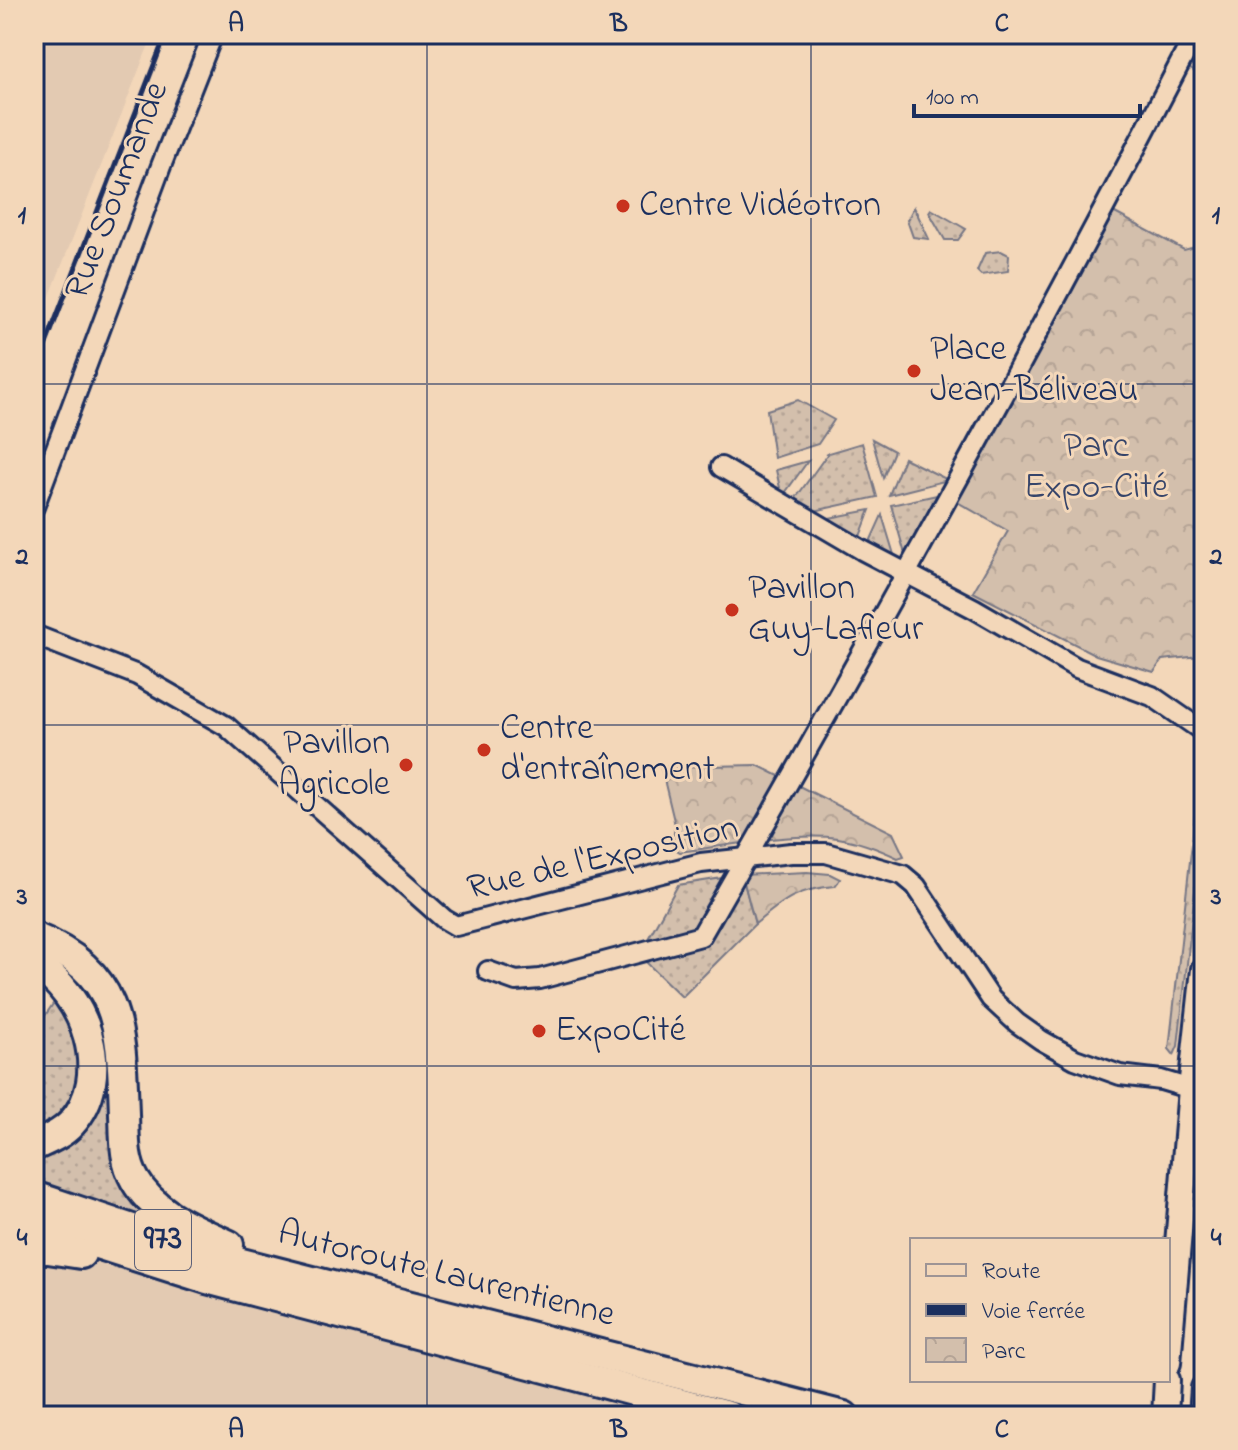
<svg xmlns="http://www.w3.org/2000/svg" width="1238" height="1450" viewBox="0 0 1238 1450" font-family="'Indie Flower',sans-serif">
	<style>
		.built { fill: #e3cab2 }
		.grass { fill: url(#grass-dots); stroke: #777785; stroke-width: 2 }
		.park { fill: url(#park-crowns); stroke: #777785; stroke-width: 2 }
		.lines { fill: none; stroke-linecap: round; stroke-linejoin: round }
		.minor-casing { stroke: #1b2f5e; stroke-width: 24 }
		.major-casing { stroke: #1b2f5e; stroke-width: 30 }
		.highway-casing { stroke: #1b2f5e; stroke-width: 34 }
		.minor { stroke: #f3d7b9; stroke-width: 18 }
		.major { stroke: #f3d7b9; stroke-width: 24 }
		.highway { stroke: #f3d7b9; stroke-width: 28 }
		.rail { stroke: #1b2f5e; stroke-width: 5 }
		.grid { fill: none; stroke: #1b2f5e; stroke-width: 2; stroke-opacity: 0.55 }
		.poi-dot { fill: #c8321e; stroke: #f3d7b9; stroke-width: 3 }
		.labels { text-anchor: middle; dominant-baseline: central; stroke-width: 6; stroke-linejoin: round; paint-order: stroke }
		.shield { fill: #f3d7b9; stroke: #5c6179; stroke-width: 2 }
		.shield-label { font-size: 34px; font-weight: bold; fill: #1b2f5e }
		.street-label { font-size: 36px; fill: #1b2f5e; stroke: #f3d7b9 }
		.poi-label { font-size: 36px; fill: #1b2f5e; stroke: #f3d7b9; text-anchor: start }
		.park-label { font-size: 36px; fill: #37456a; stroke: #f3d7b9 }
		.neatline { fill: none; stroke: #1b2f5e; stroke-width: 3 }
		.grid-label { font-size: 26px; text-anchor: middle; font-weight: bold; fill: #1b2f5e }
	</style>
	<defs>
		<pattern id="grass-dots" width="8" height="8" patternUnits="userSpaceOnUse" patternTransform="scale(2)"><rect width="8" height="8" fill="#d3bfac"/><path d="M2 2h.1M6 6h.1" fill="none" stroke="#b5a496" stroke-width="1.8" stroke-linecap="round"/></pattern>
		<pattern id="park-crowns" width="20" height="18" patternUnits="userSpaceOnUse" patternTransform="scale(2)"><rect width="20" height="18" fill="#d3bfac"/><path d="M2 6a3 3 0 1 1 6 0M12 15a3 3 0 1 1 6 0" fill="none" stroke="#b5a496"/></pattern>
	</defs>
	<rect width="100%" height="100%" fill="#f3d7b9"/>
	<filter id="ink" filterUnits="userSpaceOnUse"><feTurbulence type="fractalNoise" baseFrequency=".0125" numOctaves="2"/><feDisplacementMap in="SourceGraphic" scale="16" xChannelSelector="R" yChannelSelector="G"/><feConvolveMatrix kernelMatrix="1 2 1 2 8 2 1 2 1" color-interpolation-filters="sRGB"/></filter>
	<g filter="url(#ink)">
		<g class="built">
			<path d="M34,34h119l-119,302z"/>
			<path d="M34,1249l41,4 471,116 105,47h-617z"/>
		</g>
		<g class="grass">
			<path d="M914,207l15,32 -16,-2 -6,-17z"/>
			<path d="M931,209l35,20 -8,11h-13l-16,-28z"/>
			<path d="M1001,251l8,4 -1,16 -27,4 -4,-4 8,-18z"/>
			<path d="M798,400l36,20 -16,24 -44,14 -7,-48z"/>
			<path d="M872,439l22,12 -11,27z"/>
			<path d="M862,443l15,54 -67,15 -17,-10 35,-49z"/>
			<path d="M904,458l44,22 -59,15z"/>
			<path d="M808,461l-26,36 -6,-27z"/>
			<path d="M937,495l-32,59 -14,-49z"/>
			<path d="M870,510l-11,29 -35,-20z"/>
			<path d="M882,515l13,43 -26,-14z"/>
			<path d="M1203,744l1,64 -26,238 -4,9 -5,-6z"/>
			<path d="M742,875l13,49 -73,73 -35,-34 -3,-17 34,-61z"/>
			<path d="M72,974l10,10 17,27 52,208 -117,-36v-30l58,-49 -24,-124z"/>
			<path d="M57,998c33,48 31,104 -23,134v-100z"/>
		</g>
		<g class="park">
			<path d="M1204,35v42l-17,-10z"/>
			<path d="M1113,212l71,38 15,-4 5,8v371l-4,31 -38,4 -8,12 -58,-17 -123,-63 35,-61 -54,-31z"/>
			<path d="M757,765l136,68 11,23 -6,2c-19,-9 -40,-17 -60,-20 -46,-6 -111,8 -158,14l-5,-3 -2,-7 2,-17 -14,-58z"/>
			<path d="M807,872l23,2 10,5 -5,7c-38,3 -51,14 -80,38l-13,-49z"/>
		</g>
		<g class="lines">
			<g class="minor-casing">
				<g id="minor">
					<path d="M721,467l141,83 113,59 102,59 75,28 52,36"/>
					<path d="M34,507l127,-341 52,-132"/>
					<path d="M34,635l103,40 89,51 218,193 12,7 245,-63 90,-10h35l77,22 13,11 75,113 26,24 24,17 34,19 45,16 41,5 30,9"/>
					<path d="M488,971l28,10 24,-2 161,-43c171,-297 337,-597 494,-902"/>
				</g>
			</g>
			<g class="major-casing">
				<g id="major">
					<path d="M1168,1363l23,-274 13,-120"/>
					<path d="M1165,1416l2,-36"/>
					<path d="M1202,1416l2,-28"/>
				</g>
			</g>
			<g class="highway-casing">
				<g id="highway">
					<path d="M34,937c89,36 87,93 90,177 1,23 -1,45 11,66 20,35 60,49 94,65"/>
					<path d="M34,964c51,29 81,112 37,160 -10,11 -24,16 -37,22"/>
					<path d="M34,1196l176,59 634,161"/>
					<path d="M34,1224l173,55 521,137"/>
					<path d="M34,1249h14l33,5"/>
				</g>
			</g>
			<use href="#minor" class="minor"/>
			<use href="#major" class="major"/>
			<use href="#highway" class="highway"/>
			<path class="rail" d="M34,375l132,-341"/>
		</g>
	</g>
	<path class="grid" d="M427,34v1382M811,34v1382M34,384h1170M34,725h1170M34,1066h1170"/>
	<g class="poi-dot">
		<circle cx="623" cy="206" r="8"/>
		<circle cx="914" cy="371" r="8"/>
		<circle cx="732" cy="610" r="8"/>
		<circle cx="484" cy="750" r="8"/>
		<circle cx="406" cy="765" r="8"/>
		<circle cx="539" cy="1031" r="8"/>
	</g>
	<g class="labels">
		<rect class="shield" x="135" y="1210" width="56" height="60" rx="6"/>
		<g class="shield-label">
			<text x="163" y="1240">973</text>
		</g>
		<g class="street-label">
			<text transform="translate(118 191) rotate(-69)">Rue Soumande</text>
			<text transform="translate(603 859) rotate(-13)">Rue de l'Exposition</text>
			<text transform="translate(446 1275) rotate(14)">Autoroute Laurentienne</text>
		</g>
		<g class="poi-label">
			<text x="639" y="206">Centre Vidéotron</text>
			<text x="930" y="350">Place<tspan x="930" dy="41">Jean-Béliveau</tspan></text>
			<text x="748" y="589">Pavillon<tspan x="748" dy="41">Guy-Lafleur</tspan></text>
			<text x="500" y="729">Centre<tspan x="500" dy="41">d'entraînement</tspan></text>
			<text x="390" y="744" text-anchor="end">Pavillon<tspan x="390" dy="41">Agricole</tspan></text>
			<text x="555" y="1031">ExpoCité</text>
		</g>
		<g class="park-label">
			<text x="1096" y="447">Parc<tspan x="1096" dy="41">Expo-Cité</tspan></text>
		</g>
	</g>
	<rect width="1238" height="1450" fill="none" stroke="#f3d7b9" stroke-width="88"/>
	<rect x="910" y="1238" width="260" height="144" fill="#f3d7b9" stroke="#9d9495" stroke-width="2"/>
	<rect x="926" y="1264" width="40" height="12" fill="#f3d7b9" stroke="#9d9495" stroke-width="2"/>
	<text x="982" y="1278" font-size="24" fill="#1b2f5e">Route</text>
	<rect x="926" y="1304" width="40" height="12" fill="#1b2f5e" stroke="#9d9495" stroke-width="2"/>
	<text x="982" y="1318" font-size="24" fill="#1b2f5e">Voie ferrée</text>
	<rect x="926" y="1338" width="40" height="24" fill="url(#park-crowns)" stroke="#9d9495" stroke-width="2"/>
	<text x="982" y="1358" font-size="24" fill="#1b2f5e">Parc</text>
	<path d="M914 104v12h226v-12" fill="none" stroke="#1b2f5e" stroke-width="4"/>
	<text x="926" y="104" font-size="24" fill="#1b2f5e" stroke="#f3d7b9" stroke-width="6" paint-order="stroke">100 m</text>
	<rect x="44" y="44" width="1150" height="1362" class="neatline"/>
	<g class="grid-label">
		<text x="236" y="31">A</text>
		<text x="619" y="31">B</text>
		<text x="1002" y="31">C</text>
		<text x="22" y="223">1</text>
		<text x="1216" y="223">1</text>
		<text x="22" y="564">2</text>
		<text x="1216" y="564">2</text>
		<text x="22" y="904">3</text>
		<text x="1216" y="904">3</text>
		<text x="22" y="1245">4</text>
		<text x="1216" y="1245">4</text>
		<text x="236" y="1437">A</text>
		<text x="619" y="1437">B</text>
		<text x="1002" y="1437">C</text>
	</g>
</svg>
